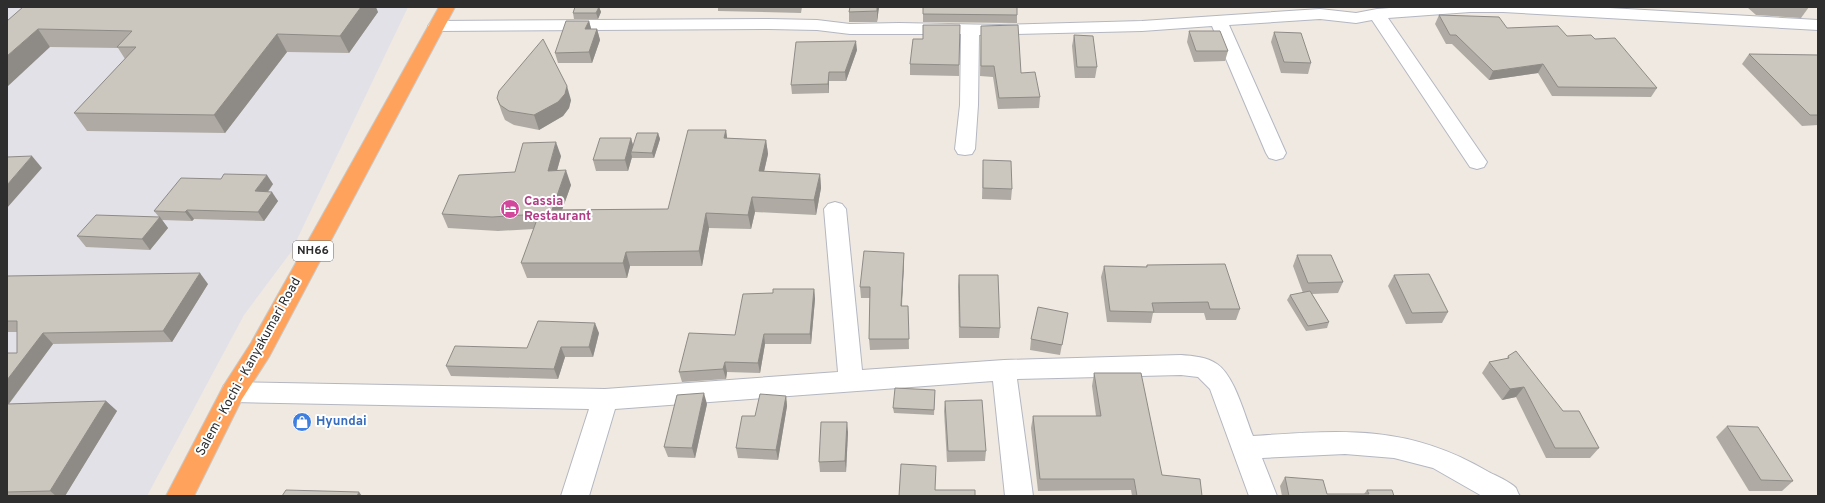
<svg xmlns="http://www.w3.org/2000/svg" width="1825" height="503" viewBox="0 0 1825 503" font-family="Overpass,sans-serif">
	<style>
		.industrial { fill: #e3e1e8 }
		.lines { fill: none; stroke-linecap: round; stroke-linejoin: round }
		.minor-casing { stroke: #b4b7c1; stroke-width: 2 }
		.highway-casing { stroke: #c9c9c9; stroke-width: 2 }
		.minor { fill: #fff; fill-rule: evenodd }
		.highway { fill: #ffa35c; fill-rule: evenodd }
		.wall { fill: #afaba4 }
		.shaded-wall { fill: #8e8b86 }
		.building { fill: #cbc7bf; stroke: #8e8b86 }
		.labels { text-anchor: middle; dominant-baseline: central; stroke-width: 4; stroke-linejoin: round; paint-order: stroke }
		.shield { fill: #fff; stroke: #6d6d6d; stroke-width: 1 }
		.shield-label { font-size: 12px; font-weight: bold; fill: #2e2e2e }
		.hotel-label { font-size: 13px; font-weight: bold; fill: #b23c85; stroke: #fff; text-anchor: start }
		.street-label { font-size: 13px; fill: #2e2e2e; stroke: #fff }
		.shop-label { font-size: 13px; font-weight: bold; fill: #366cbe; stroke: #fff; text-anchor: start }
	</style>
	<rect width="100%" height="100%" fill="#efe9e1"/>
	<path class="industrial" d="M7,7h401l-117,245 -47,63 -97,181h-140z"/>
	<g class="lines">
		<g class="minor-casing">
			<g id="minor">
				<path d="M1402,7h190l226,13v10l-315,-18h-33l-82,6 99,144 -3,5 -7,2 -7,-2 -98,-147 -16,3 -36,-4 -91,6 57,128 -3,5 -7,2 -7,-2 -3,-5 -54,-127 -70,5 -163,4 -1,70 -3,44 -3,5 -7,1 -7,-1 -3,-5 5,-44 1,-71h-111l-33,-4 -48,-1 -332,2 -6,-1 -3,-4 3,-4 6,-1 332,-2 48,1 33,4 49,-1 100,2 143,-4 178,-12 36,4 21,-4z"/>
				<path d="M835,202l7,2 4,5 16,161 142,-10 177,-5c12,1 26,2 36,9 18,12 28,53 36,72 89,-6 154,-12 234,35 7,4 24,11 29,17 1,2 2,6 4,8h-38l-49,-28 -39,-10 -49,-4 -83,4 15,38h-28l-39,-107 -12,-12 -17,-2 -164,4 16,117h-28l-12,-115 -378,28 -26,87h-28l28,-87 -356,-7 -9,-3 -3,-7 3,-7 9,-3 372,7 233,-17 -14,-163 4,-5z"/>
			</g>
		</g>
		<g class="highway-casing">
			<path id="highway" d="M439,7h16l-186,350 -27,42 -48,97h-28l58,-111 27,-42z"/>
		</g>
		<use href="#minor" class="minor"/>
		<use href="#highway" class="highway"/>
	</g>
	<g class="wall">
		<path d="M575,7h24l2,5 -3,7h-24l-1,-6z"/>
		<path d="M718,7h84l-1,6 -83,-2z"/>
		<path d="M850,7h29l-2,15h-28v-10z"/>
		<path d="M923,7l94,8v8l-94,-1z"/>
		<path d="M1747,7h62l-8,11 -45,-3z"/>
		<path d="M378,12l-29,41 -62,-1 -62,81 -138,-2 -13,-18 51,-54 -7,-11 -68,-1 -43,-26z"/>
		<path d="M1439,15l68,13 60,8 28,3 62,49 -6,9 -99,-1 -14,-23 -49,7 -37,-36h-6l-11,-20z"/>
		<path d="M589,21l2,8h6l3,11 -8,23h-34l-3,-10z"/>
		<path d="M981,26l59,71 -1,11 -41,1 -5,-32 -13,-1z"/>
		<path d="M1189,31l39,20 -3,10 -31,1 -7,-20z"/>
		<path d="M1274,32l37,31 -3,11 -27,-1 -10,-31z"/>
		<path d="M1074,35l23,32 -2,11h-20l-3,-32z"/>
		<path d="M857,50l-11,31h-17v12l-37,1 -1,-9z"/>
		<path d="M1749,54l69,1v70l-16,1 -60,-62z"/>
		<path d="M910,64l49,1v11l-49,-1z"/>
		<path d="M497,98l74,2 -2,8 -6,8 -24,14 -25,-5 -9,-5 -3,-7z"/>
		<path d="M726,130l1,8 39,2 2,14 -4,17 56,3 1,14 -5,27 -61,-3 -4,17 -42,-1 -7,38h-72l-3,12h-100l-6,-15 13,-34 -36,2 -50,-3 -6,-14 73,-42 46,-16 -4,14 14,15 -9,25 106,-1z"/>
		<path d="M658,133l2,6 -6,19h-22v-1l-4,14h-32l-3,-11 38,-22 2,7z"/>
		<path d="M983,160l29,29 -1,11 -29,-1z"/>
		<path d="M273,184l-5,8 10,9 -14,20 -70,-2 -2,2 -30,-1 6,8 -18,22 -64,-3 -9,-11 82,-19 -5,-6z"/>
		<path d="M904,253v11l-2,42h6l1,43 -39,1 -1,-11 1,-41h-9l-1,-11z"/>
		<path d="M1297,255l46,27 -5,11 -26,1 17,28 -2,6 -21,3 -19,-31 3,-5 13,-2 -10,-27z"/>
		<path d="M1147,265l93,44 -4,11h-30l-2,-7h-51l-2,10 -44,-1 -6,-45 3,-11 42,1z"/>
		<path d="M959,275l41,53 -1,10h-40l-1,-52z"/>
		<path d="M1394,275l54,37 -6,11 -36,1 -18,-38z"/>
		<path d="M7,276l201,8 -36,58 -119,2 -44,60 97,-3 11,10 -52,85h-58v-143h10v-21h-10z"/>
		<path d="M814,289l1,10 -4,45h-46l-5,29 -33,-1 -1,7 -44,3 -3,-10 56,-37 38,-42z"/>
		<path d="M1068,313l-8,42 -30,-5 1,-11z"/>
		<path d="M599,333l-6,24h-28l-7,22 -107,-3 -5,-10 81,-18z"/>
		<path d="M1508,356l55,55 36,37 -9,10h-44l-30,-61 -14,3 -20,-27 7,-11 18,-3z"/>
		<path d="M1094,373l68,102 40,21h-70l-1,-6 -93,1 -7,-63 2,-12h63l-4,-30z"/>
		<path d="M935,390l-1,25 -40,-2 -1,-5z"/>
		<path d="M786,396l1,10 -9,54 -40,-2 -2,-10 19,-32z"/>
		<path d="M945,401l41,50 -1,10 -38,1 -3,-51z"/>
		<path d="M707,404l-12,54 -27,-1 -4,-10z"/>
		<path d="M1727,426l66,55 -11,10h-33l-33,-54z"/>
		<path d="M848,432l-2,40h-26l-1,-10z"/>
		<path d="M1285,477l42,17h37l3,-4 27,6h-112l-2,-10z"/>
	</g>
	<g class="shaded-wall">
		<path d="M361,7h15l2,5 -29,41 -9,-17z"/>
		<path d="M599,7l2,5 -3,7 -2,-6z"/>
		<path d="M877,7h2l-2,15z"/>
		<path d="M589,21l3,11 -7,-3z"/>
		<path d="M38,29l12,18 -43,40v-31z"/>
		<path d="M597,29l3,11 -8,23 -3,-11z"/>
		<path d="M277,34l10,18 -62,81 -11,-18z"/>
		<path d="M856,41l1,9 -11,31 -1,-9z"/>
		<path d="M1543,64l-5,9 -49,7 4,-9z"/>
		<path d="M829,72v21l-1,-9z"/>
		<path d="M567,86l4,14 -2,8 -6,8 -24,14 -5,-15z"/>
		<path d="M726,130l2,15 -4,-7z"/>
		<path d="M658,133l2,6 -6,19 -2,-5z"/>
		<path d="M631,138l3,11 -3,3 1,5 -4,14 -3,-11z"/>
		<path d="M766,140l2,14 -7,31 -2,-14z"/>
		<path d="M556,142l5,14 -8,29 -5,-14z"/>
		<path d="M32,156l10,12 -35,40v-23z"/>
		<path d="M566,170l5,15 -14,39 -5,-14z"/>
		<path d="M820,174l1,14 -5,27 -2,-15z"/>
		<path d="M267,175l6,9 -12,17 -6,-10z"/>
		<path d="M272,192l6,9 -14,20 -6,-9z"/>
		<path d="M752,197l3,15 -4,17 -3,-14z"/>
		<path d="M187,210l7,9 -2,2 -7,-9z"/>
		<path d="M706,213l3,15 -7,38 -3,-15z"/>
		<path d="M160,217l8,11 -18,22 -8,-11z"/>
		<path d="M626,252l4,14 -3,12 -4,-15z"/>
		<path d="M904,253v11l-3,53v-11z"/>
		<path d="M200,273l8,11 -36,58 -9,-11z"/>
		<path d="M814,289l1,10 -4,45 -1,-10z"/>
		<path d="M595,323l4,10 -6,24 -4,-10z"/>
		<path d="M43,333l10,11 -46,62v-26z"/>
		<path d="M764,334l1,10 -5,29 -2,-10z"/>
		<path d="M561,347l4,10 -7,22 -4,-10z"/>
		<path d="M725,362l2,10 -1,7 -3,-10z"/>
		<path d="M1524,387l-8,10 -14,3 8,-11z"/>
		<path d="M704,393l3,11 -12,54 -3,-10z"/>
		<path d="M786,396l1,10 -9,54 -2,-10z"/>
		<path d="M106,401l11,10 -52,85h-9l-6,-5z"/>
		<path d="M847,422l1,10 -2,40 -1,-11z"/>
		<path d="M359,492l3,4h-5z"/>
	</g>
	<g class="building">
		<path d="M23,7h338l-21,29 -63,-2 -63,81 -140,-2 62,-66h-19l15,-16 -94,-2 -31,27v-35z"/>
		<path d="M575,7h24l-3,6h-23z"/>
		<path d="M850,7h27v4l-28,1z"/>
		<path d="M923,7h94v8l-94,-1z"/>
		<path d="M1439,15l60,2 8,11 51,-2 9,10 24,-1 4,4 20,-1 42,50 -99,-1 -15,-23 -50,7 -37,-36h-6z"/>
		<path d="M566,21h23l-4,8h12l-8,23 -34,1z"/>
		<path d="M923,25h37l-1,40 -49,-1 3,-25h10z"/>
		<path d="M1018,25l3,48 14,-1 5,25 -41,1 -5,-32h-13v-40z"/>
		<path d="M1189,31h31l8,20h-32z"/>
		<path d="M1274,32l27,1 10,30 -27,-1z"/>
		<path d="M1074,35l19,1 4,31h-20z"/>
		<path d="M543,39l24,47 -2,8 -7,8 -24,13 -25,-4 -9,-6 -3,-7 2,-7z"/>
		<path d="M856,41l-11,31h-16l-1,12 -37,1 5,-43z"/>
		<path d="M1749,54l69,1v60h-8z"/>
		<path d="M688,130h38l-2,8 42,2 -7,31 61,3 -6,26 -62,-3 -4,18 -42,-2 -7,38 -73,1 -3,11h-102l18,-49 -47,3 -50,-3 17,-39 56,-3 8,-29 33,-1 -8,29 18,-1 -14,40 116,-1z"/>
		<path d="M637,133h21l-6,20 -21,-1z"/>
		<path d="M600,138h31l-6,22h-32z"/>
		<path d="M32,156l-25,29v-28z"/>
		<path d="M983,160l28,1 1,28 -29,-1z"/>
		<path d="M224,174l43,1 -12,16 17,1 -14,20 -71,-2 -2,2 -31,-1 27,-33 40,1z"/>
		<path d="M96,215l64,2 -18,22 -65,-3z"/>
		<path d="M864,251l40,2 -3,53h7l1,33h-40l1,-52h-10z"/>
		<path d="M1297,255h34l12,27 -35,1z"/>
		<path d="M1225,264l15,45h-30l-2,-7 -56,1 2,9 -44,-1 -6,-45 43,1v-2z"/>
		<path d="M200,273l-37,58 -120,2 -36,47v-27h10v-32h-10v-45z"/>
		<path d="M1429,274l19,38 -36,1 -18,-38z"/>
		<path d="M959,275h39l2,53 -40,-1z"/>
		<path d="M773,289h41l-4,45h-46l-6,29 -33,-1 -2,7 -44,3 10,-39 46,2 8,-41 30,-1z"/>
		<path d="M1310,291l19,31 -21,4 -18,-31z"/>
		<path d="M1038,307l30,6 -6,32 -31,-6z"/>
		<path d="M538,321l57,2 -6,24h-28l-7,22 -108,-3 9,-20 72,2z"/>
		<path d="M1516,351l47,60h16l20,37h-44l-31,-61 -14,2 -21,-27 20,-4 -1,-2z"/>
		<path d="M1094,373h47l21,102 38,4 2,17h-65l-3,-17h-94l-7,-63h68z"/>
		<path d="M895,388l40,2 -1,20 -41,-2z"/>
		<path d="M704,393l-12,55 -28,-1 13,-52z"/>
		<path d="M760,394l26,2 -10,54 -40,-2 6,-32h13z"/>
		<path d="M982,400l4,51h-38l-3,-50z"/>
		<path d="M106,401l-56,90 -43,1v-88z"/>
		<path d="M821,422h26l-2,39 -26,1z"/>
		<path d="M1727,426l31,1 35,54 -32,-1z"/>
		<path d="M901,464l35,2 -1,24h40v6h-76z"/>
		<path d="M1285,477l38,3 4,14h42l-2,-4h25l2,6h-105z"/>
		<path d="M286,490l73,2 -2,4h-75z"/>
	</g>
	<defs>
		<g id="hotel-disc" transform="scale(1)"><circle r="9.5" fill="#d1479c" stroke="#fff"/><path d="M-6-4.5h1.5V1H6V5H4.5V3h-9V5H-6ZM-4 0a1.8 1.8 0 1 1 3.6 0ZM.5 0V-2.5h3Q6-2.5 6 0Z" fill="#fff"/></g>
		<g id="shop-disc" transform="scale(1)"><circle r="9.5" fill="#3f7fe0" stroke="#fff"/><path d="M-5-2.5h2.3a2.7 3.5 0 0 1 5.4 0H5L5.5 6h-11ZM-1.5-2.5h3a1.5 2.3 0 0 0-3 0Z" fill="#fff"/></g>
	</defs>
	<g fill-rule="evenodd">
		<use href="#hotel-disc" x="510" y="209"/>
		<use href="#shop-disc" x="302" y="422"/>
	</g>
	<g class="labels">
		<rect class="shield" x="293" y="241" width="40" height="20" rx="3"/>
		<g class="shield-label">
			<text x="313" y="251">NH66</text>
		</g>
		<g class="hotel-label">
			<text x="524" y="202">Cassia<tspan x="524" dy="15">Restaurant</tspan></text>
		</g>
		<g class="street-label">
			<text transform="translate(249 367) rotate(-61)">Salem - Kochi - Kanyakumari Road</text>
		</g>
		<g class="shop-label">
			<text x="316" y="422">Hyundai</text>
		</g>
	</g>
	<rect width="1825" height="503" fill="none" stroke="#2e2e2e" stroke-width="16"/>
</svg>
